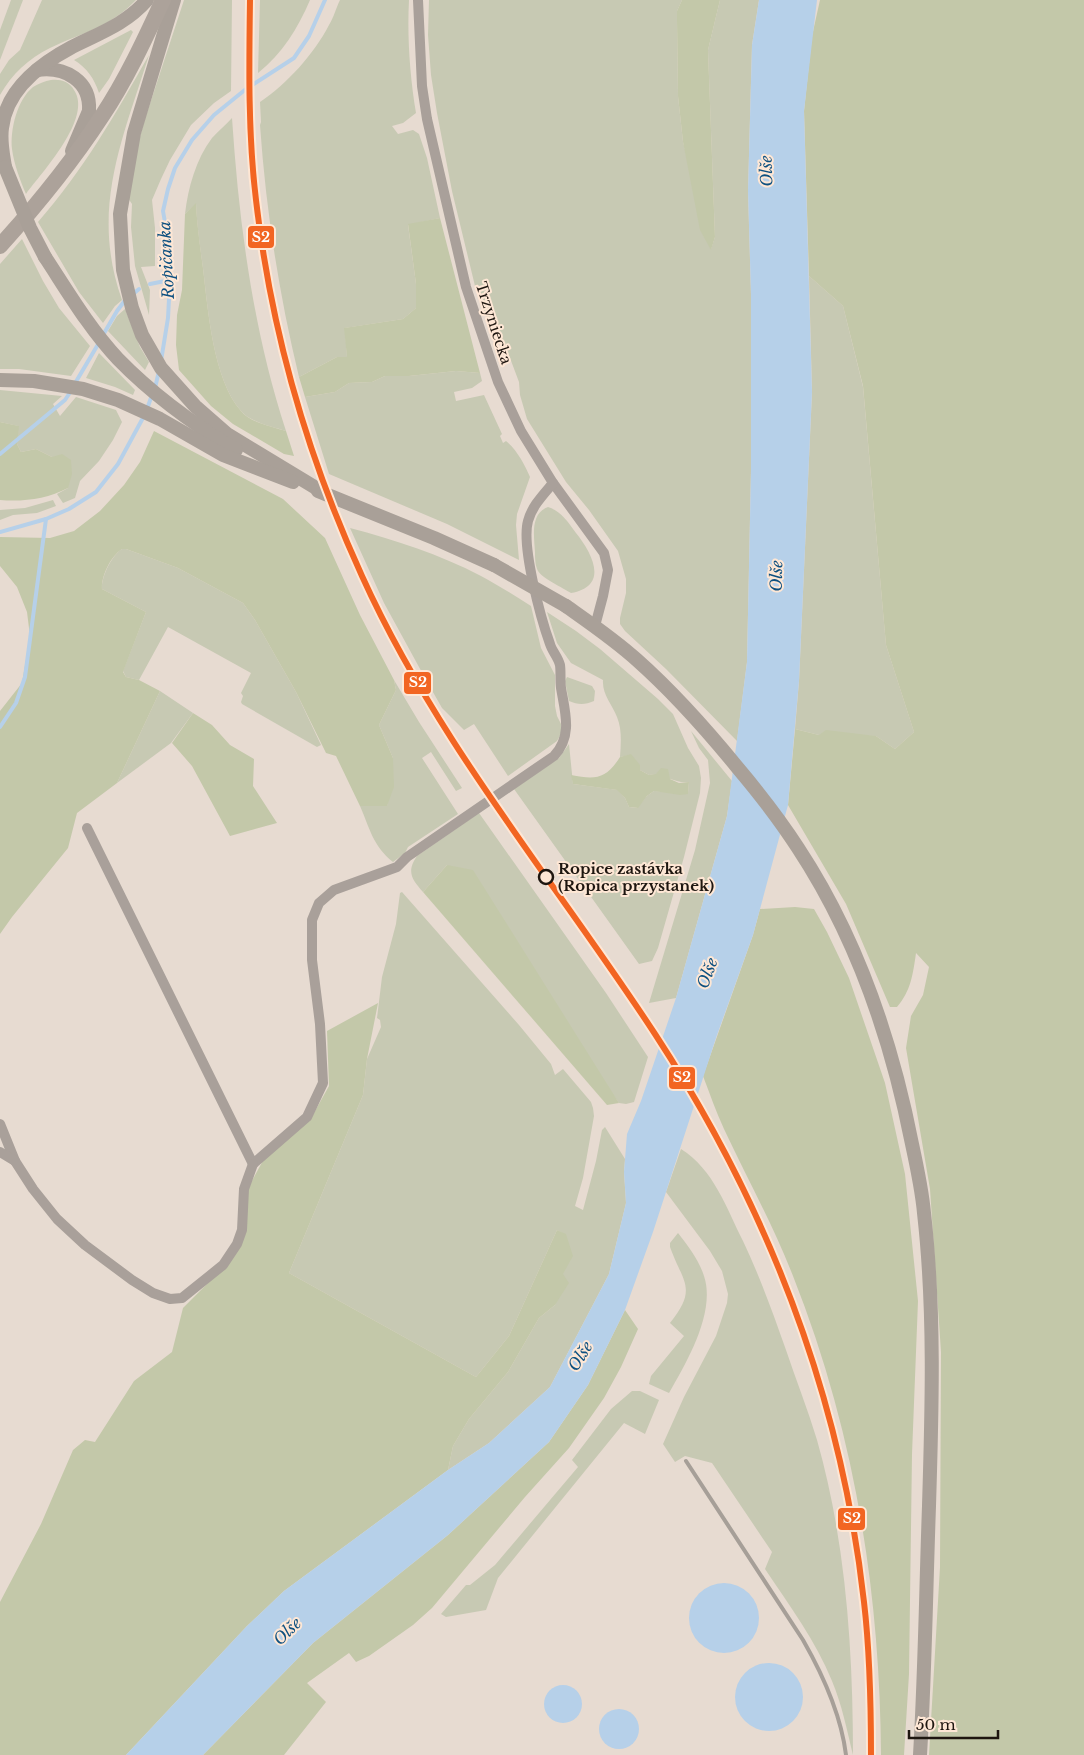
<svg xmlns="http://www.w3.org/2000/svg" width="1084" height="1755" viewBox="0 0 1084 1755" font-family="'Libre Baskerville',serif">
	<style>
		.green { fill: #c7c9b3 }
		.forest { fill: #c3c8a9 }
		.water { fill: #b6d0e9 }
		.lines { fill: none; stroke-linecap: round; stroke-linejoin: round }
		.stream { stroke: #b6d0e9; stroke-width: 4 }
		.street { stroke: #a9a09a; stroke-width: 10 }
		.secondary { stroke: #a9a098; stroke-width: 14 }
		.primary { stroke: #aca29a; stroke-width: 16 }
		.rail { stroke: #a69f98; stroke-width: 4 }
		.secondary-bridge { stroke: #a9a098; stroke-width: 14 }
		.rail-1-casing { stroke: #fee7d5; stroke-width: 10 }
		.rail-1 { stroke: #f26522; stroke-width: 6 }
		.stop-dot { fill: #fee7d5; stroke: #1e1610; stroke-width: 2.5 }
		.labels { text-anchor: middle; dominant-baseline: central; stroke-width: 4; stroke-linejoin: round; paint-order: stroke }
		.street-label { font-size: 15px; fill: #1e1610; stroke: #fee7d5 }
		.stop-label { font-size: 15px; font-weight: bold; fill: #1e1610; stroke: #fee7d5; text-anchor: start }
		.water-label { font-size: 16px; font-style: italic; fill: #0d5080; stroke: #fee7d5 }
		.line-badge { stroke: #fee7d5; stroke-width: 2 }
		.badge-label { font-size: 14px; text-anchor: middle; font-weight: bold; fill: #fff }
	</style>
	<rect width="100%" height="100%" fill="#e7dbd1"/>
	<g class="green">
		<path d="M11,0h12l-23,60v-30z"/>
		<path d="M42,0h94c-27,28 -53,32 -86,48 -22,11 -38,26 -50,47v-21l9,-14 11,-10z"/>
		<path d="M184,0h48l-1,91 -17,12 -23,22 -21,35 -9,19 -9,21 3,28v38l-14,1 9,23 -1,25 -14,-49 -4,-39 1,-23 -4,-6 9,-50 7,-26z"/>
		<path d="M260,0h50c-12,28 -28,54 -52,73z"/>
		<path d="M340,0h69c-2,37 1,77 7,113l-13,10 -11,3 6,8 15,-4 6,4 8,24 13,60 -32,7 8,59v24l-13,11 -58,9 2,29h-10l-38,20c-20,-83 -33,-166 -39,-252l1,-3 -1,-20c27,-18 54,-48 69,-77 5,-8 7,-17 11,-25z"/>
		<path d="M429,0h253l-5,11v10l1,75 5,46 28,107 4,-12 -7,-187 12,-50h39l-7,45 -4,146 3,103v177l-4,191 -10,79 -71,-72 -41,-38 -5,-7v-6l6,-25v-14l-8,-28 -29,-41 -23,-28 -39,-63 -7,-24 -1,-13 -12,-32 -20,-32 -12,-32 -23,-95 -15,-78 -6,-38 -3,-40z"/>
		<path d="M131,30l2,2 -24,47 -10,14c-5,-15 -12,-25 -25,-33z"/>
		<path d="M149,55c-27,86 -59,155 -27,245l-7,6 -12,17 -24,-31 -41,-70c45,-51 78,-109 111,-167z"/>
		<path d="M51,80c9,-1 18,1 23,10 19,28 -32,82 -48,104 -6,-14 -12,-30 -14,-45 -2,-19 5,-49 21,-62 5,-3 12,-6 18,-7z"/>
		<path d="M232,118c7,106 21,212 54,313 -13,-4 -36,-9 -45,-20 -28,-32 -33,-101 -38,-143 -3,-21 -6,-43 -7,-64l-11,10c3,-26 11,-55 27,-76 6,-7 14,-13 20,-20z"/>
		<path d="M22,239l21,42 16,27 31,38 -19,30 -52,-7h-19v-105z"/>
		<path d="M809,276l34,30 20,81 23,258 28,87 -19,17 -19,-13 -57,-1 -24,-6 4,-48 13,-289z"/>
		<path d="M125,309l15,38 9,15 -4,8 -37,-39 9,-15z"/>
		<path d="M99,353l36,37 -2,5 -18,-8 -29,-9z"/>
		<path d="M456,371l24,2 2,8 -10,7 -18,4 2,9 28,-6 18,39 -2,2 3,7 3,-2c11,9 19,24 24,36l-13,37 -1,11 3,35 -72,-36 -118,-50 -24,-77 30,-5 14,-9 23,-1 13,-6h24z"/>
		<path d="M0,390l62,6 -9,8 7,12 16,-19 40,13 6,12 -9,18 -14,21 -19,20 -5,17 -12,5 -6,-9 11,-6 -16,-31 -16,-8 -15,3 -4,-8 1,-18 -18,-4z"/>
		<path d="M53,500l3,6 -19,7 -24,2 -13,5v-10l25,-2z"/>
		<path d="M548,507c13,4 20,15 28,26 16,20 34,53 -5,60 -8,-5 -29,-15 -33,-22 -3,-6 -3,-13 -3,-19 -1,-17 -5,-38 13,-45z"/>
		<path d="M350,528c45,12 89,26 131,48 17,9 34,20 50,30l10,42 14,27v31l2,10 4,8v10l-4,7 -49,35 -34,-52 -10,6 -22,-22 -17,-30 -41,-75z"/>
		<path d="M122,549h4l52,19 65,35 12,17 41,72 25,53 -4,2 -75,-43 -1,-2 2,-6 -2,-3 10,-20 -83,-46 -29,53 -13,-3 -3,-6 23,-59 -44,-23c-1,-12 10,-34 20,-40z"/>
		<path d="M547,612l29,19 24,18 58,50 15,15 15,34 11,18 2,12 -1,15 -16,64 -26,91 -6,13 -13,3 -125,-175 45,-31 10,-14 4,40 45,6 7,8 4,9 8,1 10,-12 7,-5 34,2 1,-11c-15,2 -25,-9 -40,-7l-9,-5 -9,-15 -11,2c1,-14 2,-28 -3,-40 -5,-13 -15,-22 -14,-37l-32,-17 -14,-20z"/>
		<path d="M567,677l25,9 3,5 -1,10c-9,4 -16,4 -25,0l-4,-20z"/>
		<path d="M394,680l25,42 43,66 -6,3 -25,-39 -9,6 36,56 -50,33 -3,6 -12,9c-20,-16 -23,-33 -33,-56h27l6,-48 -14,-33 17,-35z"/>
		<path d="M160,691l33,22 -22,30 -54,40z"/>
		<path d="M691,731l41,50 -5,35 -51,182 -27,5 46,-153 15,-67 -2,-23 -9,-12z"/>
		<path d="M479,813l127,180 42,64 -14,45 -8,2 -7,-1 -172,-238 -24,27c-11,-13 -17,-20 -6,-36z"/>
		<path d="M402,892l117,133 32,39 4,11 8,-6 28,33 2,6 1,8 -11,62 -8,28 8,4 13,-49 6,-31 3,-3 20,32 -1,13 2,31 -17,71 -59,113 -61,56 -41,27 5,-24 16,-27 39,-47 31,-54 16,-13 8,-31 3,-39 -9,-5 -48,106 -33,41 -187,-104 74,-178 4,-36 14,-32 -1,-7 -3,-2 5,-41 14,-53 4,-31z"/>
		<path d="M681,1149c33,21 45,58 62,92 17,36 30,72 43,109 10,30 22,60 31,90 29,102 36,210 36,315 -6,-25 -11,-50 -21,-74 -16,-40 -43,-76 -67,-112l7,-17 -60,-89 -27,-7 -10,6 -12,-18 21,-47 32,-61 11,-33 1,-9 -6,-23 -12,-20 -44,-59z"/>
		<path d="M678,1233c10,13 21,27 26,43 12,36 -17,86 -35,117l-20,-9 2,-8 33,-40 -14,-13c28,-35 13,-40 0,-76v-4z"/>
		<path d="M632,1391h8l19,9 -14,34 -21,-11 -126,155 -12,32 -40,7 -5,-3 25,-29h4l25,-20 83,-98 -6,-7 39,-51z"/>
	</g>
	<g class="forest">
		<path d="M682,0h38l-12,50 7,187 -4,13 -11,-20 -17,-88 -5,-46 -1,-75v-10z"/>
		<path d="M820,0h264v1755h-155l11,-188 1,-215 -11,-163 -24,-141 5,-32 12,-21 6,-28 -13,-14c-3,21 -5,38 -19,54h-7l-44,-103 -58,-99 7,-76 24,6 7,-5 50,6 19,13 19,-17 -28,-87 -23,-259 -20,-80 -34,-30 -5,-165 8,-75z"/>
		<path d="M196,203c1,22 4,43 7,65 5,42 10,111 38,143 8,11 32,16 45,20l8,25 -10,-2 -51,-30 -22,-18 -32,-36 -3,-25 1,-30 5,-25 3,-76z"/>
		<path d="M440,218l40,155 -24,-2 -47,5h-24l-13,6 -23,1 -14,9 -30,5 -6,-20 38,-20h10l-3,-29 59,-9 13,-11v-24l-8,-60z"/>
		<path d="M0,422l19,4 -2,18 4,8 15,-3 16,8 10,-3 9,6 1,14 -4,14c-21,11 -45,14 -68,12z"/>
		<path d="M154,431l129,68 42,39 35,77 34,65 2,10 -17,35 14,33 1,29 -7,19h-27l-24,-50 -10,-3 -30,-61 -41,-72 -12,-17 -65,-35 -52,-19h-4c-11,7 -21,27 -20,40l44,23 -23,60 3,5 13,3 21,11 -43,92 -40,30 -9,35 -56,69 -12,17v-223l22,-28 8,-47 -3,-24 -10,-25 -17,-21v-29l50,1 24,-7 26,-20 24,-26 16,-23z"/>
		<path d="M193,713l19,12 18,20 24,14 -1,27 24,37 -47,13 -38,-70 -20,-23z"/>
		<path d="M631,754l9,11v5l9,5 7,-1 5,-6 7,1 2,10 9,4 10,-1 -1,12 -8,1 -26,-4 -7,5 -9,12 -9,-1 -4,-9 -8,-8 -44,-6 -2,-9c25,5 35,4 49,-18z"/>
		<path d="M447,865l26,5 146,233 -12,2 -184,-213z"/>
		<path d="M795,907l19,2 13,23 22,46 36,105 20,91 13,127 -6,153 -3,220 -5,81h-23c-1,-165 -27,-325 -88,-479 -20,-51 -46,-98 -69,-147 -8,-17 -14,-35 -21,-53l50,-141 7,-26z"/>
		<path d="M378,1003l-11,56 -4,36 -74,178 187,104 33,-41 48,-106 9,4 7,22 -10,18 6,9 -14,22 -16,13 -31,54 -39,47 -16,27 -5,24 -164,121 -37,35 -121,129h-126v-153l41,-78 32,-74 12,-10 10,2 39,-61 38,-29 11,-44 40,-40 16,-19 9,-61 17,-31 45,-37 19,-34 -2,-55z"/>
		<path d="M625,1310l13,19 -17,38 -17,31 -35,50 -44,49 -93,111 -19,17 -44,31 -13,6 -7,-9 -42,30 19,19 -42,53h-81l110,-112 135,-108 101,-93 39,-57z"/>
	</g>
	<g class="water">
		<path d="M759,0h58l-13,111 8,281 -13,289 -11,124 -35,130 -37,103 -63,194 -28,78 -37,75 -39,57 -101,93 -135,108 -110,112h-77l121,-129 37,-35 164,-121 41,-27 61,-56 59,-113 17,-71 -2,-31 3,-38 14,-33 35,-103 51,-182 20,-154 4,-191v-177l-3,-103 4,-146z"/>
		<circle cx="724" cy="1618" r="35"/>
		<circle cx="769" cy="1697" r="34"/>
		<circle cx="563" cy="1704" r="19"/>
		<circle cx="619" cy="1729" r="20"/>
	</g>
	<g class="lines">
		<g class="stream">
			<path d="M150,284l20,-4"/>
			<path d="M132,295l7,-6"/>
			<path d="M103,335l14,-24 9,-12"/>
			<path d="M161,361l7,-43 2,-38 -4,-52 -3,-17 5,-22 7,-21 17,-28 22,-25 32,-26 48,-31 15,-22 16,-36"/>
			<path d="M74,385l26,-44"/>
			<path d="M155,388l4,-17"/>
			<path d="M147,409l5,-14"/>
			<path d="M0,454l65,-54 6,-9"/>
			<path d="M0,532l46,-13 23,-10 27,-17 22,-28 26,-48"/>
			<path d="M0,727l16,-24 9,-26 21,-158"/>
		</g>
		<g class="street">
			<path d="M418,0l4,86 5,33 39,168 32,95 23,49 32,52 51,70 4,17 -5,26 -8,30"/>
			<path d="M87,828l166,336 54,-47 16,-34 -3,-59 -8,-64v-40l7,-17 15,-13 63,-23 10,-10 147,-101c19,-20 11,-44 7,-68 -1,-8 0,-16 -1,-23 -2,-8 -8,-14 -10,-21 -9,-25 -29,-98 -22,-123 4,-15 15,-26 25,-38"/>
			<path d="M0,1124l15,37"/>
			<path d="M0,1152l15,9 18,28 24,30 28,26 47,35 21,13 17,6 12,-1 41,-33 14,-21 5,-14 2,-41 9,-25"/>
		</g>
		<g class="secondary">
			<path d="M174,0l-40,133 -14,81 3,56 9,38 10,27 19,33 34,38 32,28 99,60"/>
			<path d="M37,70c28,-4 54,11 52,41l-17,40"/>
			<path d="M5,167c-2,-13 -5,-26 -3,-39 4,-38 38,-64 70,-81 28,-14 54,-23 75,-47"/>
			<path d="M45,257c23,35 44,71 73,102 35,36 75,65 118,91"/>
			<path d="M0,380l34,1 49,8 35,11 42,19 63,36 70,27"/>
			<path d="M318,491l116,47 60,27"/>
			<path d="M566,606c24,17 49,34 71,54 36,32 69,69 100,107 22,26 43,53 61,81 58,88 94,194 114,296 5,23 10,46 12,69 11,97 8,196 5,293 -3,83 -4,166 -9,249"/>
		</g>
		<path class="primary" d="M0,246c37,-41 72,-84 102,-130 24,-36 43,-77 61,-116"/>
		<path class="rail" d="M686,1461l117,179c20,35 38,74 43,115"/>
		<g class="secondary-bridge">
			<path d="M5,167l25,61 15,29"/>
			<path d="M494,565l72,41"/>
		</g>
		<g class="rail-1-casing">
			<path id="rail-1" d="M250,0c-1,67 -2,134 6,200 15,130 52,258 106,376 76,168 193,305 293,458 113,173 186,362 209,568 6,51 7,102 7,153"/>
		</g>
		<use href="#rail-1" class="rail-1"/>
	</g>
	<circle class="stop-dot" cx="546" cy="877" r="7"/>
	<g class="labels">
		<g class="street-label">
			<text transform="translate(494 323) rotate(72)">Trzyniecka</text>
		</g>
		<g class="stop-label">
			<text x="558" y="868">Ropice zastávka<tspan x="558" dy="17">(Ropica przystanek)</tspan></text>
		</g>
		<g class="water-label">
			<text transform="translate(766 171) rotate(-92)">Olše</text>
			<text transform="translate(166 260) rotate(-93)">Ropičanka</text>
			<text transform="translate(776 576) rotate(-89)">Olše</text>
			<text transform="translate(707 973) rotate(-70)">Olše</text>
			<text transform="translate(580 1356) rotate(-58)">Olše</text>
			<text transform="translate(287 1631) rotate(-44)">Olše</text>
		</g>
	</g>
	<g class="line-badge">
		<rect x="247" y="225" width="28" height="24" rx="5" fill="#f26522"/>
		<rect x="403" y="671" width="29" height="24" rx="5" fill="#f26522"/>
		<rect x="668" y="1066" width="28" height="24" rx="5" fill="#f26522"/>
		<rect x="837" y="1507" width="29" height="24" rx="5" fill="#f26522"/>
	</g>
	<g class="badge-label">
		<text x="261" y="242">S2</text>
		<text x="418" y="687">S2</text>
		<text x="682" y="1082">S2</text>
		<text x="852" y="1523">S2</text>
	</g>
	<path d="M909 1730v8h89v-8" fill="none" stroke="#1e1610" stroke-width="2.5"/>
	<text x="916" y="1730" font-size="15" fill="#1e1610" stroke="#fee7d5" stroke-width="4" paint-order="stroke">50 m</text>
</svg>
